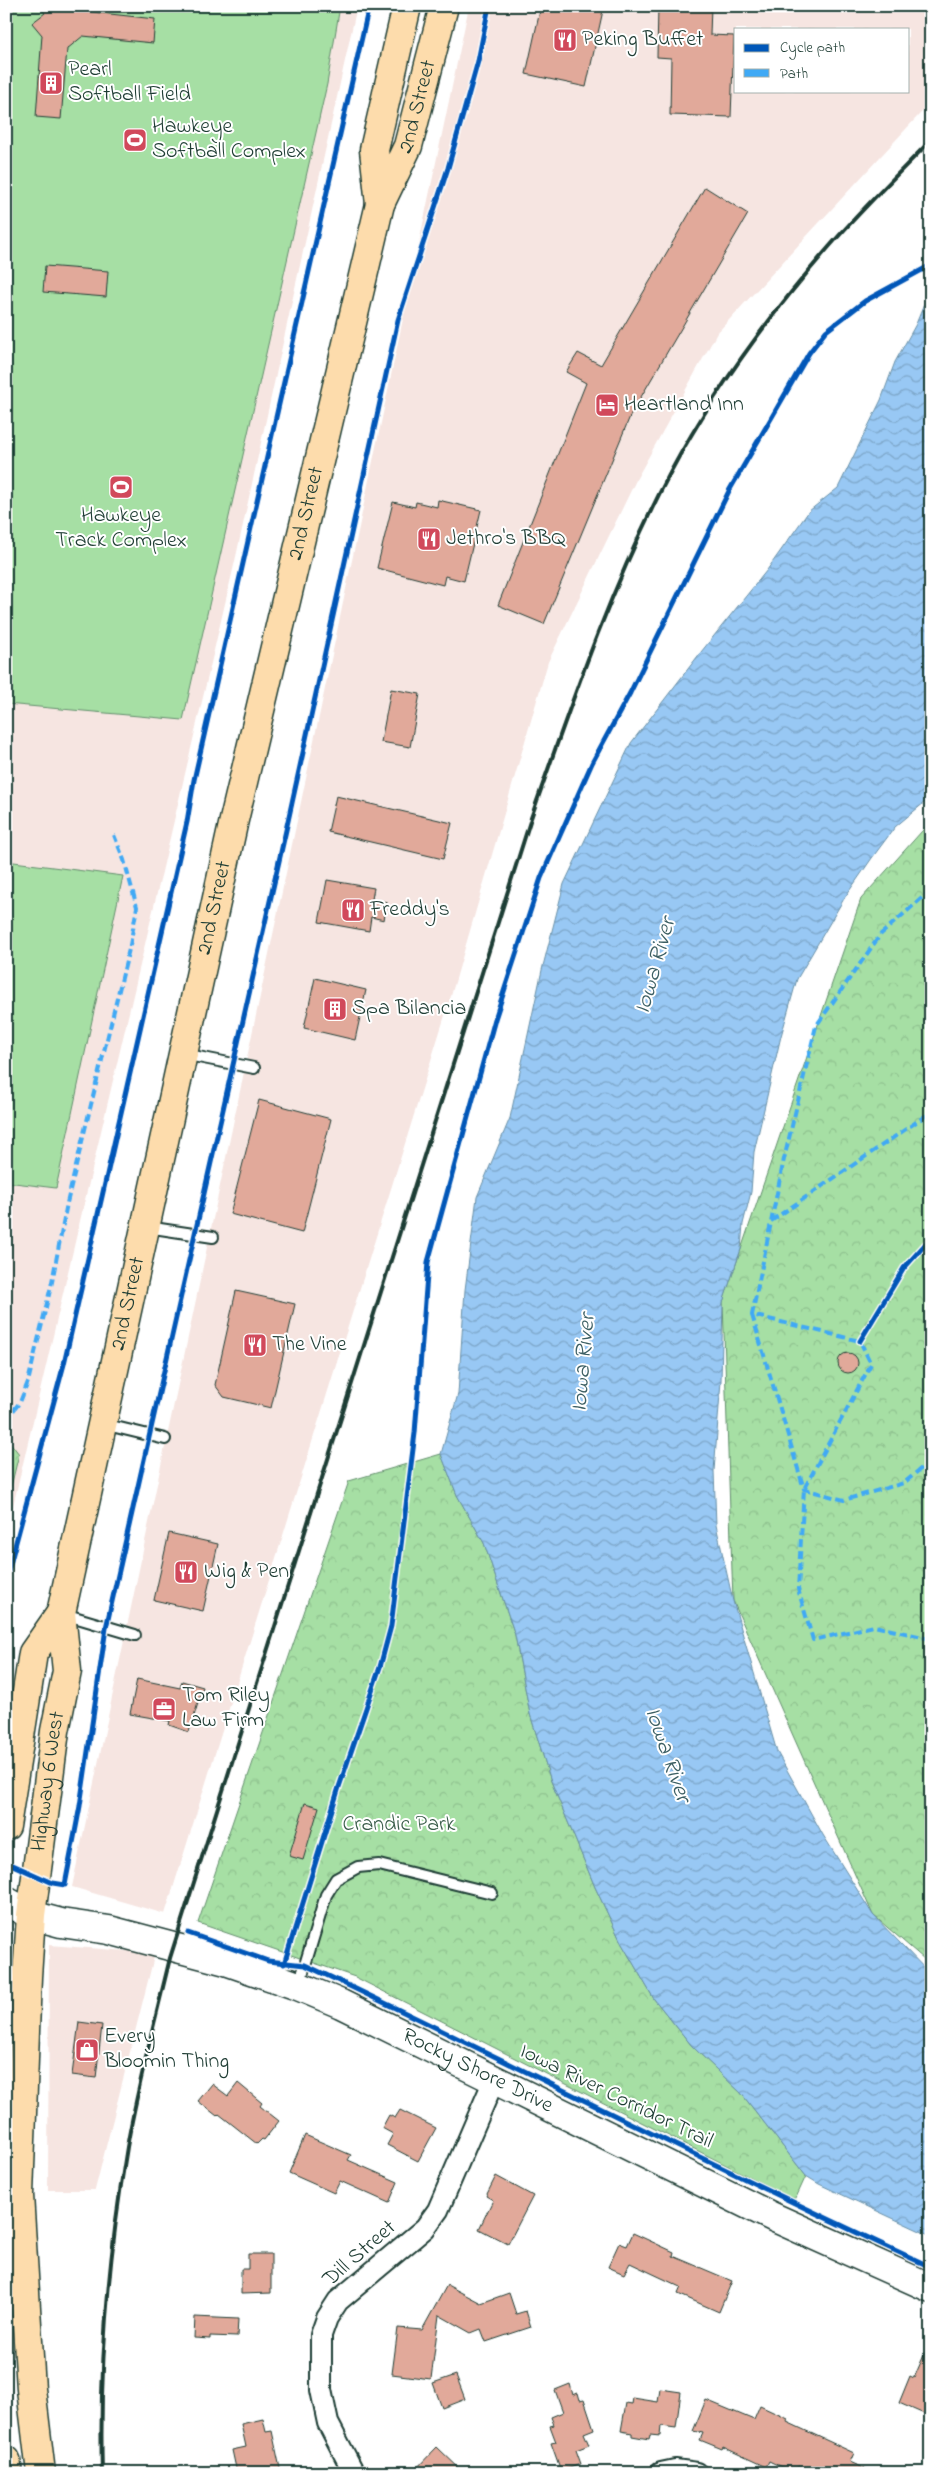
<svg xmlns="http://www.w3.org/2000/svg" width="937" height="2479" viewBox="0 0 937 2479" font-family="'Indie Flower',sans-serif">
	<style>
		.built { fill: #f6e5e1; fill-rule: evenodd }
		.grass { fill: #a6dfa4; stroke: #628e6c }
		.forest { fill: url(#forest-crowns); stroke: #628e6c }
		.water { fill: url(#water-waves); stroke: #6890a7 }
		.building { fill: #e1a99a; stroke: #1f3d34 }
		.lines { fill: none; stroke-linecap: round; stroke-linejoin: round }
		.lane-casing { stroke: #1f3d34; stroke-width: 14 }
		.street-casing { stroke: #1f3d34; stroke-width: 24 }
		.secondary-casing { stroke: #1f3d34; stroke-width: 31 }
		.primary-casing { stroke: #1f3d34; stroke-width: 31 }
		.lane { stroke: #fff; stroke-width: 10 }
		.street { stroke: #fff; stroke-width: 20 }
		.secondary { stroke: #fff; stroke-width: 28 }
		.primary { stroke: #fddcac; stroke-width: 28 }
		.rail { stroke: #1f3d34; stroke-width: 4 }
		.quiet { stroke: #3fa9f5; stroke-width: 4; stroke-dasharray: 8 4; stroke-linecap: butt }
		.cycleway-casing { stroke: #fff; stroke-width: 8 }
		.cycleway { stroke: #0057b8; stroke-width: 5 }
		.labels { text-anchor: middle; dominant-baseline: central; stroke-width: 4; stroke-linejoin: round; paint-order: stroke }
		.poi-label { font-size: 22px; fill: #1f3d34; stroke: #fff; text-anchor: start }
		.street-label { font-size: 22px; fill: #1f3d34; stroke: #fff }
		.park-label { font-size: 22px; fill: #3a5d4a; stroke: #fff }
		.water-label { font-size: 24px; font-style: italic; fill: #3d6064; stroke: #fff }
	</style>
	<defs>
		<pattern id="forest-crowns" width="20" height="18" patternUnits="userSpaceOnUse" patternTransform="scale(1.25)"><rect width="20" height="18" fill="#a6dfa4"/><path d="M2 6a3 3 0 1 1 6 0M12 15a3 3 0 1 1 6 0" fill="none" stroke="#8ec08e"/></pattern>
		<pattern id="water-waves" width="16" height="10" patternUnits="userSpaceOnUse" patternTransform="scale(1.25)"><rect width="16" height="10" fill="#98c8f4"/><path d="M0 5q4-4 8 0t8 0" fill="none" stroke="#7ba4c6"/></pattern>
	</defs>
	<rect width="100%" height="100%" fill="#fff"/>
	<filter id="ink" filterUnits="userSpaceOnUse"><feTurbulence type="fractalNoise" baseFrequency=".02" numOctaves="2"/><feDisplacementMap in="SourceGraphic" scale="10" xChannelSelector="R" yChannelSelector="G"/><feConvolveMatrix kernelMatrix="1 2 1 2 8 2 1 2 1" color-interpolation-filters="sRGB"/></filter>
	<g filter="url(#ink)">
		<g class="built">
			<path d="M6,6h351l-122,555 -229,975z"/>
			<path d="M469,6h462v96l-214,231 -80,145 -89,184 -97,334 -286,918 -93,-27zM736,29h172v62h-172z"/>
			<path d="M49,1945l106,8 -60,237h-47z"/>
		</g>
		<g class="grass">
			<path d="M6,6h334l-13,78 -144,636 -177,-16z"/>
			<path d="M6,861l117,15 -67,312 -50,-6z"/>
		</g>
		<g class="forest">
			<path d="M931,821v1144l-58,-50 -140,-314 -10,-299 138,-403z"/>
			<path d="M6,1437l13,17 -13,53z"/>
			<path d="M441,1454l16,41 27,48 31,92 15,79 21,67 44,106 27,57 32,55 38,47 49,47 65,83 -11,24 -440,-223 -157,-54 151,-442z"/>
		</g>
		<path class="water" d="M931,281v512l-6,9 -30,25 -23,31 -27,39 -48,82 -16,57 -27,116 -3,40 -8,32 -2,25 -18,53 -2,79 -7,90 2,54 17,76 44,151 46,83 50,80 58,60v261l-112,-52 -13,-8 -65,-83 -49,-47 -38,-47 -32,-55 -27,-57 -44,-106 -21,-67 -15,-79 -31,-92 -27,-48 -16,-41 17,-60 7,-104 12,-93 33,-79 32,-148 22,-86 67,-141 70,-91 66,-82 42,-59 29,-23 43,-88 14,-38 21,-38 11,-27z"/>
		<g class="building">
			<path d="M39,6h32l3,4 81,9 -2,24 -70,-7 -16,13 -6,70 -25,-2 6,-82 -10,-12 13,-10z"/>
			<path d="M541,6h63l-18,81 -60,-13z"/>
			<path d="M658,6h53l-1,29 24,1 -3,81 -61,-2 1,-57 -14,-1z"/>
			<path d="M705,187l43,27 -117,200 -87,210 -46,-19 88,-222 -20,-11 12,-19 23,12z"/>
			<path d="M45,266l63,5 -2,26 -63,-5z"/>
			<path d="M438,500l43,10 -17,71 -19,-5 -2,9 -66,-17 16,-66 22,5 1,-5 21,5z"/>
			<path d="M391,689l29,5 -10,53 -29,-5z"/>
			<path d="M336,796l116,27 -9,36 -115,-27z"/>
			<path d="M327,880l47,8 -2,11 15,3 -3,18 -13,-3 -2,14 -50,-9z"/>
			<path d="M315,978l51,12 -11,50 -51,-12z"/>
			<path d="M259,1100l72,19 -29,114 -72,-19z"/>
			<path d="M236,1291l59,13 -24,104 -47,-11 -9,-12z"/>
			<circle cx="848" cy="1363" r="10"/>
			<path d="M169,1533l49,11 -15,67 -49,-11z"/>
			<path d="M137,1679l43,9 2,-7 21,6 -14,45 -20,-7 1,-4 -40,-7z"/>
			<path d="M305,1803l14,4 -16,53 -14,-4z"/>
			<path d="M79,2022l23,3 -6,53 -24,-3z"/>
			<path d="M238,2083l24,20 -2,3 19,15 -15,19 -2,-1 -5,5 -38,-30 -2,2 -19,-15 14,-17 16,12z"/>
			<path d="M400,2110l36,18 -18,33 -31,-16 6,-11 -11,-6 7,-13 6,3z"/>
			<path d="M305,2135l46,20 -3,5 50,22 -9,21 -49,-22 -6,12 -45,-20z"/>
			<path d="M496,2176l37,20 -25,48 -29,-15 14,-29 -7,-4z"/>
			<path d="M633,2233l41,19 -1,4 59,25 -13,31 -41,-18 3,-7 -51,-24 -6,11 -16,-7 11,-24 8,3z"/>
			<path d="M248,2254h23v39l-30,1v-25h7z"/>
			<path d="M447,2285l34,18 28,-10 7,21 10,-3 5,16 -45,15 -5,-13 -10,4 -32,-18 -8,64 -39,-5 6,-46 24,2z"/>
			<path d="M195,2317l43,2 -1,18 -27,-1v3l-16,-1z"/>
			<path d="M931,2339v78l-32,-14 11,-27 4,2z"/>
			<path d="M456,2375l9,24 -23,9 -9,-25z"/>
			<path d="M570,2384l3,11 5,-2 2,7 4,-1 10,30 -10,4 5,12 -13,5 5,14 -20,7 -10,-28 5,-1 -6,-16 4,-1 -3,-8 12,-5 -8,-22z"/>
			<path d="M660,2389l21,3 -5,36 -15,-2 -1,10 -10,-1 -1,4 -17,-3v-3l-11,-2 5,-28 6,1 1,-6 25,4z"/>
			<path d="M706,2400l48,20 6,-14 28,13 -1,3 67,31 -4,9 25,11h-62l-15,-7 -4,7 -25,-12 -3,6 -43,-20 -1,2 -22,-9 3,-7 -10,-2z"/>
			<path d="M263,2419l3,13 6,-1 9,42h-44l-5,-23 14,-3 -5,-23z"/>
			<path d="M437,2447l27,26h-52z"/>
		</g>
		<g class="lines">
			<g class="lane-casing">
				<g id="lane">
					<path d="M183,1054l71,14"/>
					<path d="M147,1227l66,10"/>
					<path d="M103,1424l62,15"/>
					<path d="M64,1614l71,21"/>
					<path d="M299,1985l27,-90 10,-16 22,-12 21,-2 113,28"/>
				</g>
			</g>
			<g class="street-casing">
				<g id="street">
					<path d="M354,2473l-26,-50 -7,-33v-55l6,-17 11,-17 87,-73 13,-18 56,-130"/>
					<path d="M661,2473l14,-3 22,3"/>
				</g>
			</g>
			<g class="secondary-casing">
				<g id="secondary">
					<path id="s1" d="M6,1901l25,14 30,8 48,7 117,31 72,25 43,18 432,213 158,71"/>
				</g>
			</g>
			<g class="primary-casing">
				<g id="primary">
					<path d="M380,204l-6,-54 33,-144"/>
					<path d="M6,1826l27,-173 28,-40"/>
					<path d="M6,2460l2,13"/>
					<path id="s2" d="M41,2473l-10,-84 -12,-194 8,-218 4,-62 24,-184 12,-60 -6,-58 173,-793 121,-510 25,-106 28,-58 36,-140"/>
				</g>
			</g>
			<use href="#lane" class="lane"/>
			<use href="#street" class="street"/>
			<use href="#secondary" class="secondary"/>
			<use href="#primary" class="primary"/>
			<path class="rail" d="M102,2473c-3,-108 7,-219 25,-326 11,-63 28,-126 43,-189l361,-1140c41,-117 81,-235 139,-345 42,-79 100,-158 159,-226 32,-37 68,-72 102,-107"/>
			<g class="quiet">
				<path d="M931,890l-50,44 -65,92 -32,133 -32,156 108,26 11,23 -67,125 -6,100 15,51 61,-14 57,13"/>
				<path d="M771,1221l160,-109"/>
				<path d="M752,1315l52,174 40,11 60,-17 27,-23"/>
				<path d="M6,1420l14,-18 8,-20 24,-100 15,-79 63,-258 7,-38 -13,-47 -10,-25"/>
			</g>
			<g class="cycleway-casing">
				<g id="cycleway">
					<path d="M860,1341l44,-73 27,-30"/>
					<path d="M6,1579l58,-215 123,-542 7,-42 175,-774"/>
					<path d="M6,1862l47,21 12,2 15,-79 26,-178 180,-798 112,-510 50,-152 30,-107 11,-55"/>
					<path d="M188,1933l80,28 37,4c209,98 415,206 626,302"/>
					<path d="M284,1964l55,-177 41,-120 11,-41 24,-193 13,-171 67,-243 46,-141 51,-115 38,-70 99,-202 80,-138 17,-22 39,-30 66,-36"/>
				</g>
			</g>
			<use href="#cycleway" class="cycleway"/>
		</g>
	</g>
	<defs>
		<g id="restaurant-square" transform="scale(1.25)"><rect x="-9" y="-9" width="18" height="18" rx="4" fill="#d1495b" stroke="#fff"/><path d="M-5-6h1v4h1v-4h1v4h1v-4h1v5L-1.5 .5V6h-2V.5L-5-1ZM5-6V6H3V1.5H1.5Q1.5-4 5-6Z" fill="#fff"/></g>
		<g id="building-square" transform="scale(1.25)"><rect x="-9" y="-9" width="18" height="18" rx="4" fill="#d1495b" stroke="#fff"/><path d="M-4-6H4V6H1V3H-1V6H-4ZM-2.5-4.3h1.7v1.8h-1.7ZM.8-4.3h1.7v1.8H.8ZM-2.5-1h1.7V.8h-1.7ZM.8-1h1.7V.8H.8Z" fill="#fff"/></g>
		<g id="stadium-square" transform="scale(1.25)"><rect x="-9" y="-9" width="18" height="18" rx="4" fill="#d1495b" stroke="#fff"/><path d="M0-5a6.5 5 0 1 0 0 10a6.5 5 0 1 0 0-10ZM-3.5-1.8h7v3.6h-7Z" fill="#fff"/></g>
		<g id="hotel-square" transform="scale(1.25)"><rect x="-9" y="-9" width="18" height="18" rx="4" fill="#d1495b" stroke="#fff"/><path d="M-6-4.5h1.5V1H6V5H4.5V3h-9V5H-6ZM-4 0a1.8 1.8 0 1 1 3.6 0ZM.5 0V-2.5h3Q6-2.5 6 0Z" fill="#fff"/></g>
		<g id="office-square" transform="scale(1.25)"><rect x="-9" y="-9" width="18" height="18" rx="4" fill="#d1495b" stroke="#fff"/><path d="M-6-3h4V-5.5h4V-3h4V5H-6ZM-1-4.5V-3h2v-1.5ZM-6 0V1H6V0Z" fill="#fff"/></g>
		<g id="shop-square" transform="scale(1.25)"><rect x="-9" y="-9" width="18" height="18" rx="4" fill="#d1495b" stroke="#fff"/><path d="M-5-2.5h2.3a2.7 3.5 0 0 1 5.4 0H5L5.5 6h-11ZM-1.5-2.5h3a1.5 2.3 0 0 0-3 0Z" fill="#fff"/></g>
	</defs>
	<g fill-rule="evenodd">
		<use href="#restaurant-square" x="565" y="40"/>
		<use href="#building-square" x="51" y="83"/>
		<use href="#stadium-square" x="135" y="140"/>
		<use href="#hotel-square" x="607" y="405"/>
		<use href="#stadium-square" x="121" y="487"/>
		<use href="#restaurant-square" x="429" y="539"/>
		<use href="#restaurant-square" x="353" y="910"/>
		<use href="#building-square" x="335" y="1009"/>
		<use href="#restaurant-square" x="255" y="1345"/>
		<use href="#restaurant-square" x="186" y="1572"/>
		<use href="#office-square" x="164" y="1709"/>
		<use href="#shop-square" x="87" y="2050"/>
	</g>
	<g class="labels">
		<g class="poi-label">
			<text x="582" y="40">Peking Buffet</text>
			<text x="68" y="70">Pearl<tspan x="68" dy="25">Softball Field</tspan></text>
			<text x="152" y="127">Hawkeye<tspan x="152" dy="25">Softball Complex</tspan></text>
			<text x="624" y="405">Heartland Inn</text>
			<text x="121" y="516" text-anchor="middle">Hawkeye<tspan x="121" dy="25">Track Complex</tspan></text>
			<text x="446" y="539">Jethro's BBQ</text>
			<text x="370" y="910">Freddy's</text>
			<text x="352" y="1009">Spa Bilancia</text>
			<text x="272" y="1345">The Vine</text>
			<text x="204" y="1572">Wig &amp; Pen</text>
			<text x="182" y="1696">Tom Riley<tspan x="182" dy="25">Law Firm</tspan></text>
			<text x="104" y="2037">Every<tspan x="104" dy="25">Bloomin Thing</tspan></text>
		</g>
		<g class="street-label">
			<text stroke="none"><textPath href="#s2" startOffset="2414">2nd Street</textPath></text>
			<text stroke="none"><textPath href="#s2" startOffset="1991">2nd Street</textPath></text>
			<text stroke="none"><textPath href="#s2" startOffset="1586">2nd Street</textPath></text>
			<text stroke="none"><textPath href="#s2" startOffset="1181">2nd Street</textPath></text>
			<text stroke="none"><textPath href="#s2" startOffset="694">Highway 6 West</textPath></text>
			<text stroke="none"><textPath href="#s1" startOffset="504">Rocky Shore Drive</textPath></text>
			<text transform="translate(616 2097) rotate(26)">Iowa River Corridor Trail</text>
			<text transform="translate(360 2254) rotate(-41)">Dill Street</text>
		</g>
		<g class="park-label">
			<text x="399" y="1825">Crandic Park</text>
		</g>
		<g class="water-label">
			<text transform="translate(656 966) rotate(-74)">Iowa River</text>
			<text transform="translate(584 1363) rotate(-85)">Iowa River</text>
			<text transform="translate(667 1755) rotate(71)">Iowa River</text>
		</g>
	</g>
	<rect width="937" height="2479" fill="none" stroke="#fff" stroke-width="25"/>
	<rect x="12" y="12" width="912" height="2454" fill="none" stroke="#1f3d34" stroke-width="2" filter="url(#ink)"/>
	<rect x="734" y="28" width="175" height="65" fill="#ffffff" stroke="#a5b1ae"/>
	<rect x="744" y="44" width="25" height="8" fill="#0057b8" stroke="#a5b1ae"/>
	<text x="780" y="52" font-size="15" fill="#1f3d34">Cycle path</text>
	<rect x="744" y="69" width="25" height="8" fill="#3fa9f5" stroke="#a5b1ae"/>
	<text x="780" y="78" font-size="15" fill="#1f3d34">Path</text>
</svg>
